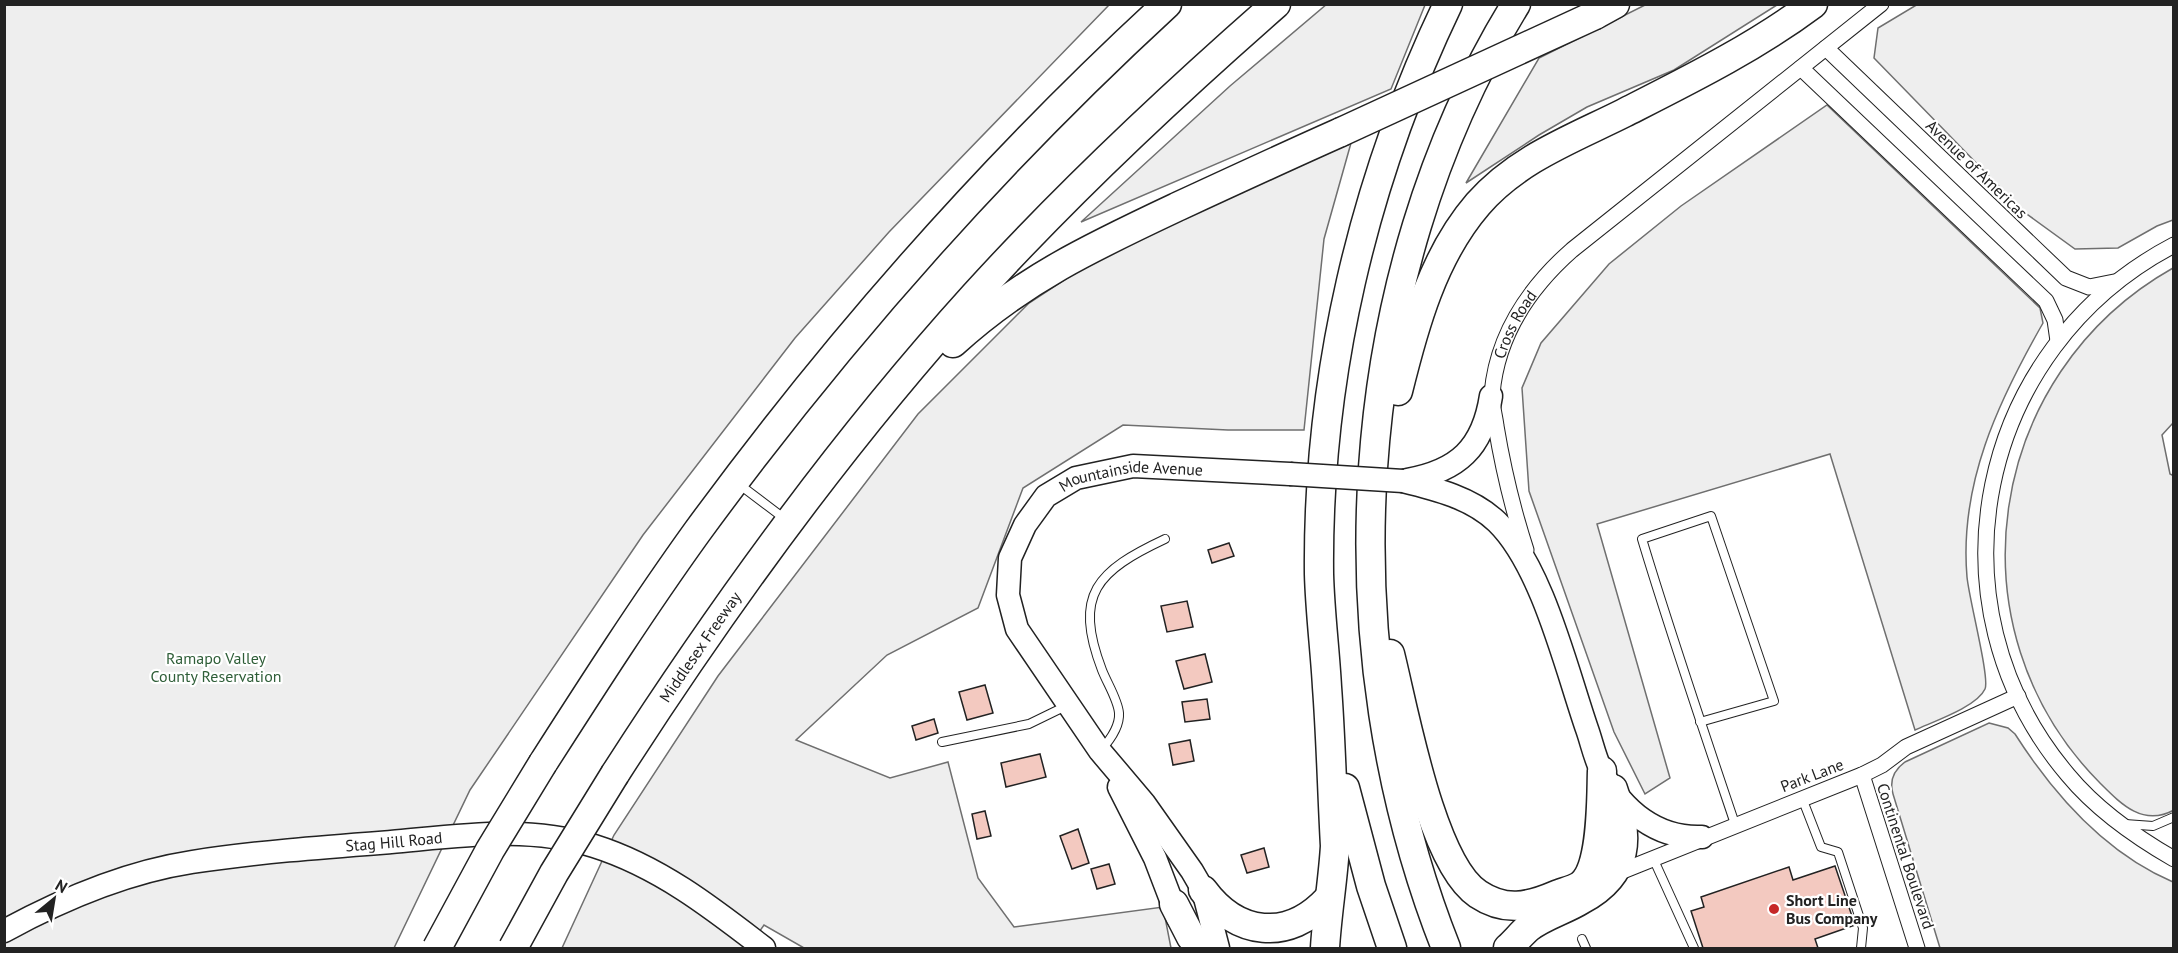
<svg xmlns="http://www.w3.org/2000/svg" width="2178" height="953" viewBox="0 0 2178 953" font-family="'PT Sans',sans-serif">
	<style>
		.green { fill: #eee; stroke: #6f6f6f; stroke-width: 1.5 }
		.building { fill: #f3c9c0; stroke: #222; stroke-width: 1.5 }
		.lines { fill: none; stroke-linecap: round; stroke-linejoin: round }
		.lane-casing { stroke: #222; stroke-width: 10 }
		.street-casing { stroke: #222; stroke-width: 17 }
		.secondary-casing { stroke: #222; stroke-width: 25 }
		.highway-casing { stroke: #222; stroke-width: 31 }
		.lane { stroke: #fff; stroke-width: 8 }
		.street { stroke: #fff; stroke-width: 15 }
		.secondary { stroke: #fff; stroke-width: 22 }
		.highway { stroke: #fff; stroke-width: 28 }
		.secondary-bridge-casing { stroke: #222; stroke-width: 25; stroke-linecap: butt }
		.highway-bridge-casing { stroke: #222; stroke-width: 31; stroke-linecap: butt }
		.secondary-bridge { stroke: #fff; stroke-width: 22 }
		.highway-bridge { stroke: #fff; stroke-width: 28 }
		.poi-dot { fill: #c62828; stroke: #fff; stroke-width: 2 }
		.labels { text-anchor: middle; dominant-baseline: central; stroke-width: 4.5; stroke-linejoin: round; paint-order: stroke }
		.street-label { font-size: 16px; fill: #222; stroke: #fff }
		.park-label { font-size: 16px; fill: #2f5e38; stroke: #fff }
		.poi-label { font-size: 16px; font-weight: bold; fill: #222; stroke: #fff; text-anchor: start }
	</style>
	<rect width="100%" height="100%" fill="#fff"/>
	<g class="green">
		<path d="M1327,4l98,1 -34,84 -310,133 149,-136z"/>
		<path d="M1918,4l255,1v215l-16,6 -39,22 -43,1 -51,-37 -150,-154 4,-30z"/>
		<path d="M4,5h1105l-220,227 -94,106 -152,197 -173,255 -76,158h-389z"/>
		<path d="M1645,5h132l-103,65 -87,37 -48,28 -73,48 73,-125z"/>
		<path d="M1827,105l213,203 3,15c-45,79 -84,161 -76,254 2,22 23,101 18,112 -8,18 -53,33 -70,41l-85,-276 -233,70 73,254 -25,16 -31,-62 -85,-241 -7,-103 19,-45 68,-79 72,-58z"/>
		<path d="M1351,143l-27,96 -20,191h-76l-105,-5 -100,63 -45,120 -91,47 -91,85 94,38 58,-16 30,116 36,49 149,-20 8,41h-367l-40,-23 -16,23h-186l52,-113 104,-159 200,-262 111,-111 78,-51z"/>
		<path d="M2173,268v155l-11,12 8,39 4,2v334c-31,17 -53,-6 -74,-27 -153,-154 -115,-409 73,-515z"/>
		<path d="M1989,723l19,5 7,6c39,61 90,119 158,148v66h-233l-47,-154c-4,-14 1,-24 12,-32z"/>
	</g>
	<g class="building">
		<path d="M1229,543l5,13 -22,7 -4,-13z"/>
		<path d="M1187,601l6,26 -26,5 -6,-26z"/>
		<path d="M1205,654l7,28 -28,7 -8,-28z"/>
		<path d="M985,685l8,28 -26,7 -8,-28z"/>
		<path d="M1207,699l3,20 -25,3 -3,-20z"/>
		<path d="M934,719l4,14 -22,7 -4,-14z"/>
		<path d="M1190,740l4,21 -21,4 -4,-21z"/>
		<path d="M1040,754l6,23 -40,10 -5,-24z"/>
		<path d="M985,811l6,25 -14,3 -5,-25z"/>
		<path d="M1078,829l11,34 -17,6 -12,-33z"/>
		<path d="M1264,848l5,19 -22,6 -6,-18z"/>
		<path d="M1109,864l6,20 -18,5 -6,-20z"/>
		<path d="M1835,866l20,59 -40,14 3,9h-115l-12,-37 13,-4 -3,-10 88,-30 4,13z"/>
	</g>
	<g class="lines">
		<g class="lane-casing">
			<g id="lane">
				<path d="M740,485l45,34"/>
				<path d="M1700,722l74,-21 -63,-185 -69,23c29,96 61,190 93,285"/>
				<path d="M942,742l87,-18 37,-18"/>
				<path d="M1101,750c9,-10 19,-23 18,-37 -1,-13 -12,-30 -17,-43 -29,-76 -5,-99 63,-131"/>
				<path d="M1802,798l19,49 17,5 25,76 -2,20"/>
				<path d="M2125,824l28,2 21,-9"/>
				<path d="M1653,858l41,90"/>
				<path d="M1582,939l4,9"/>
			</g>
		</g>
		<g class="street-casing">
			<g id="street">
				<path d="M1826,48l240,230 23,9 25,-5"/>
				<path d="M1801,68l245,233 9,19 3,21"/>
				<path d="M2174,245c-197,103 -251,359 -106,530 29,35 66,61 106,84"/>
				<path id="s1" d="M1526,550c-13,-40 -23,-82 -30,-124 -1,-10 -5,-22 -4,-32 5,-59 37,-106 80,-144l309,-246"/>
				<path d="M1862,775l55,173"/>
				<path d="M1615,874l247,-99 20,-10 24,-18 112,-51"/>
			</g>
		</g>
		<g class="secondary-casing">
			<g id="secondary">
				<path d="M1407,480c51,-9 76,-32 84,-84"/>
				<path d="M1403,481c33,8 69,17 94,41 45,44 69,146 90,207 5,14 8,30 15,43 21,39 55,67 100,65"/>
				<path d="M1119,787l36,71 23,60"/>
				<path id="s2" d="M4,931c57,-31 123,-59 188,-69 65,-10 133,-15 199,-20 67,-6 136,-17 203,4 64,20 117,61 170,102"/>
				<path id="s3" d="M1218,948l-15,-58 -11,-19 -48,-68 -44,-52 -83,-122 -9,-34 2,-37 15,-33 21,-29 30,-18 57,-12 157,8"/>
			</g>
		</g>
		<g class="highway-casing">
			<g id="highway">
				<path d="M1595,15l20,-11"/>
				<path d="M953,343c70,-64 141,-97 226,-137 54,-25 108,-50 162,-74"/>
				<path d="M1398,391c16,-65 35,-135 80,-187 39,-45 94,-65 146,-91 65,-33 130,-65 189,-109"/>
				<path d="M1390,654c14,56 41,209 88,240 27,18 50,13 78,1 7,-3 18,-5 25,-10 22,-18 20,-88 21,-114"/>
				<path d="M543,763c50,-78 100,-156 154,-231 139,-190 296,-368 470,-528"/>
				<path id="s4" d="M615,774c108,-168 225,-330 359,-478 94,-104 197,-200 302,-292"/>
				<path d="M1345,788l26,98 21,62"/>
				<path d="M1203,890c34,46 85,52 125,9"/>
				<path d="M1174,904l17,33 11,11"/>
				<path d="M1325,948c2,-34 8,-68 10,-102 -3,-53 -4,-106 -8,-159 -2,-37 -7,-75 -8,-113 -2,-196 44,-393 129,-570"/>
				<path d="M1446,948c-118,-298 -100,-668 70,-944"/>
				<path d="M1508,948c7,-6 13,-14 20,-20 15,-12 37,-18 53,-28 49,-26 49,-64 32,-111"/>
			</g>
		</g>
		<use href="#lane" class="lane"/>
		<use href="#street" class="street"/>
		<use href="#secondary" class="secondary"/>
		<use href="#highway" class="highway"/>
		<g class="secondary-bridge-casing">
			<path id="secondary-bridge" d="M1290,474l113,7"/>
		</g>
		<g class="highway-bridge-casing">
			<g id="highway-bridge">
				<path d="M1341,132l254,-117"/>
				<path d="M437,948l53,-98 53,-87"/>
				<path d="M513,948l41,-75 61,-99"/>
			</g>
		</g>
		<use href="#secondary-bridge" class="secondary-bridge"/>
		<use href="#highway-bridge" class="highway-bridge"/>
	</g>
	<circle class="poi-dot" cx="1774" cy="909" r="6"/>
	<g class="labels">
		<g class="street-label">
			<text transform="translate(1977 169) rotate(44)">Avenue of Americas</text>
			<text stroke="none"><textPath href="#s1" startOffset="234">Cross Road</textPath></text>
			<text stroke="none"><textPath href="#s3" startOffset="615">Mountainside Avenue</textPath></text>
			<text stroke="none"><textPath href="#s4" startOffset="153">Middlesex Freeway</textPath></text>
			<text transform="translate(1812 775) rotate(-21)">Park Lane</text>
			<text stroke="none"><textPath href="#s2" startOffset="404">Stag Hill Road</textPath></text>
			<text transform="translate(1906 856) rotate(72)">Continental Boulevard</text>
		</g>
		<g class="park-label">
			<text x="216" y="658">Ramapo Valley<tspan x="216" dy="18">County Reservation</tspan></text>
		</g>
		<g class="poi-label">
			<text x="1786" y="900">Short Line<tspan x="1786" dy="18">Bus Company</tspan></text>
		</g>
	</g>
	<rect width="2178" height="953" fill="none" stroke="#222222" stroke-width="12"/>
	<g transform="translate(54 899) rotate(30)" stroke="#ffffff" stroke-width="4.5" paint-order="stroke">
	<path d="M0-4.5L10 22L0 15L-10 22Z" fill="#222222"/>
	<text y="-9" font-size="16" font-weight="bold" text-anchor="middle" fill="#222222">N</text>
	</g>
</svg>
